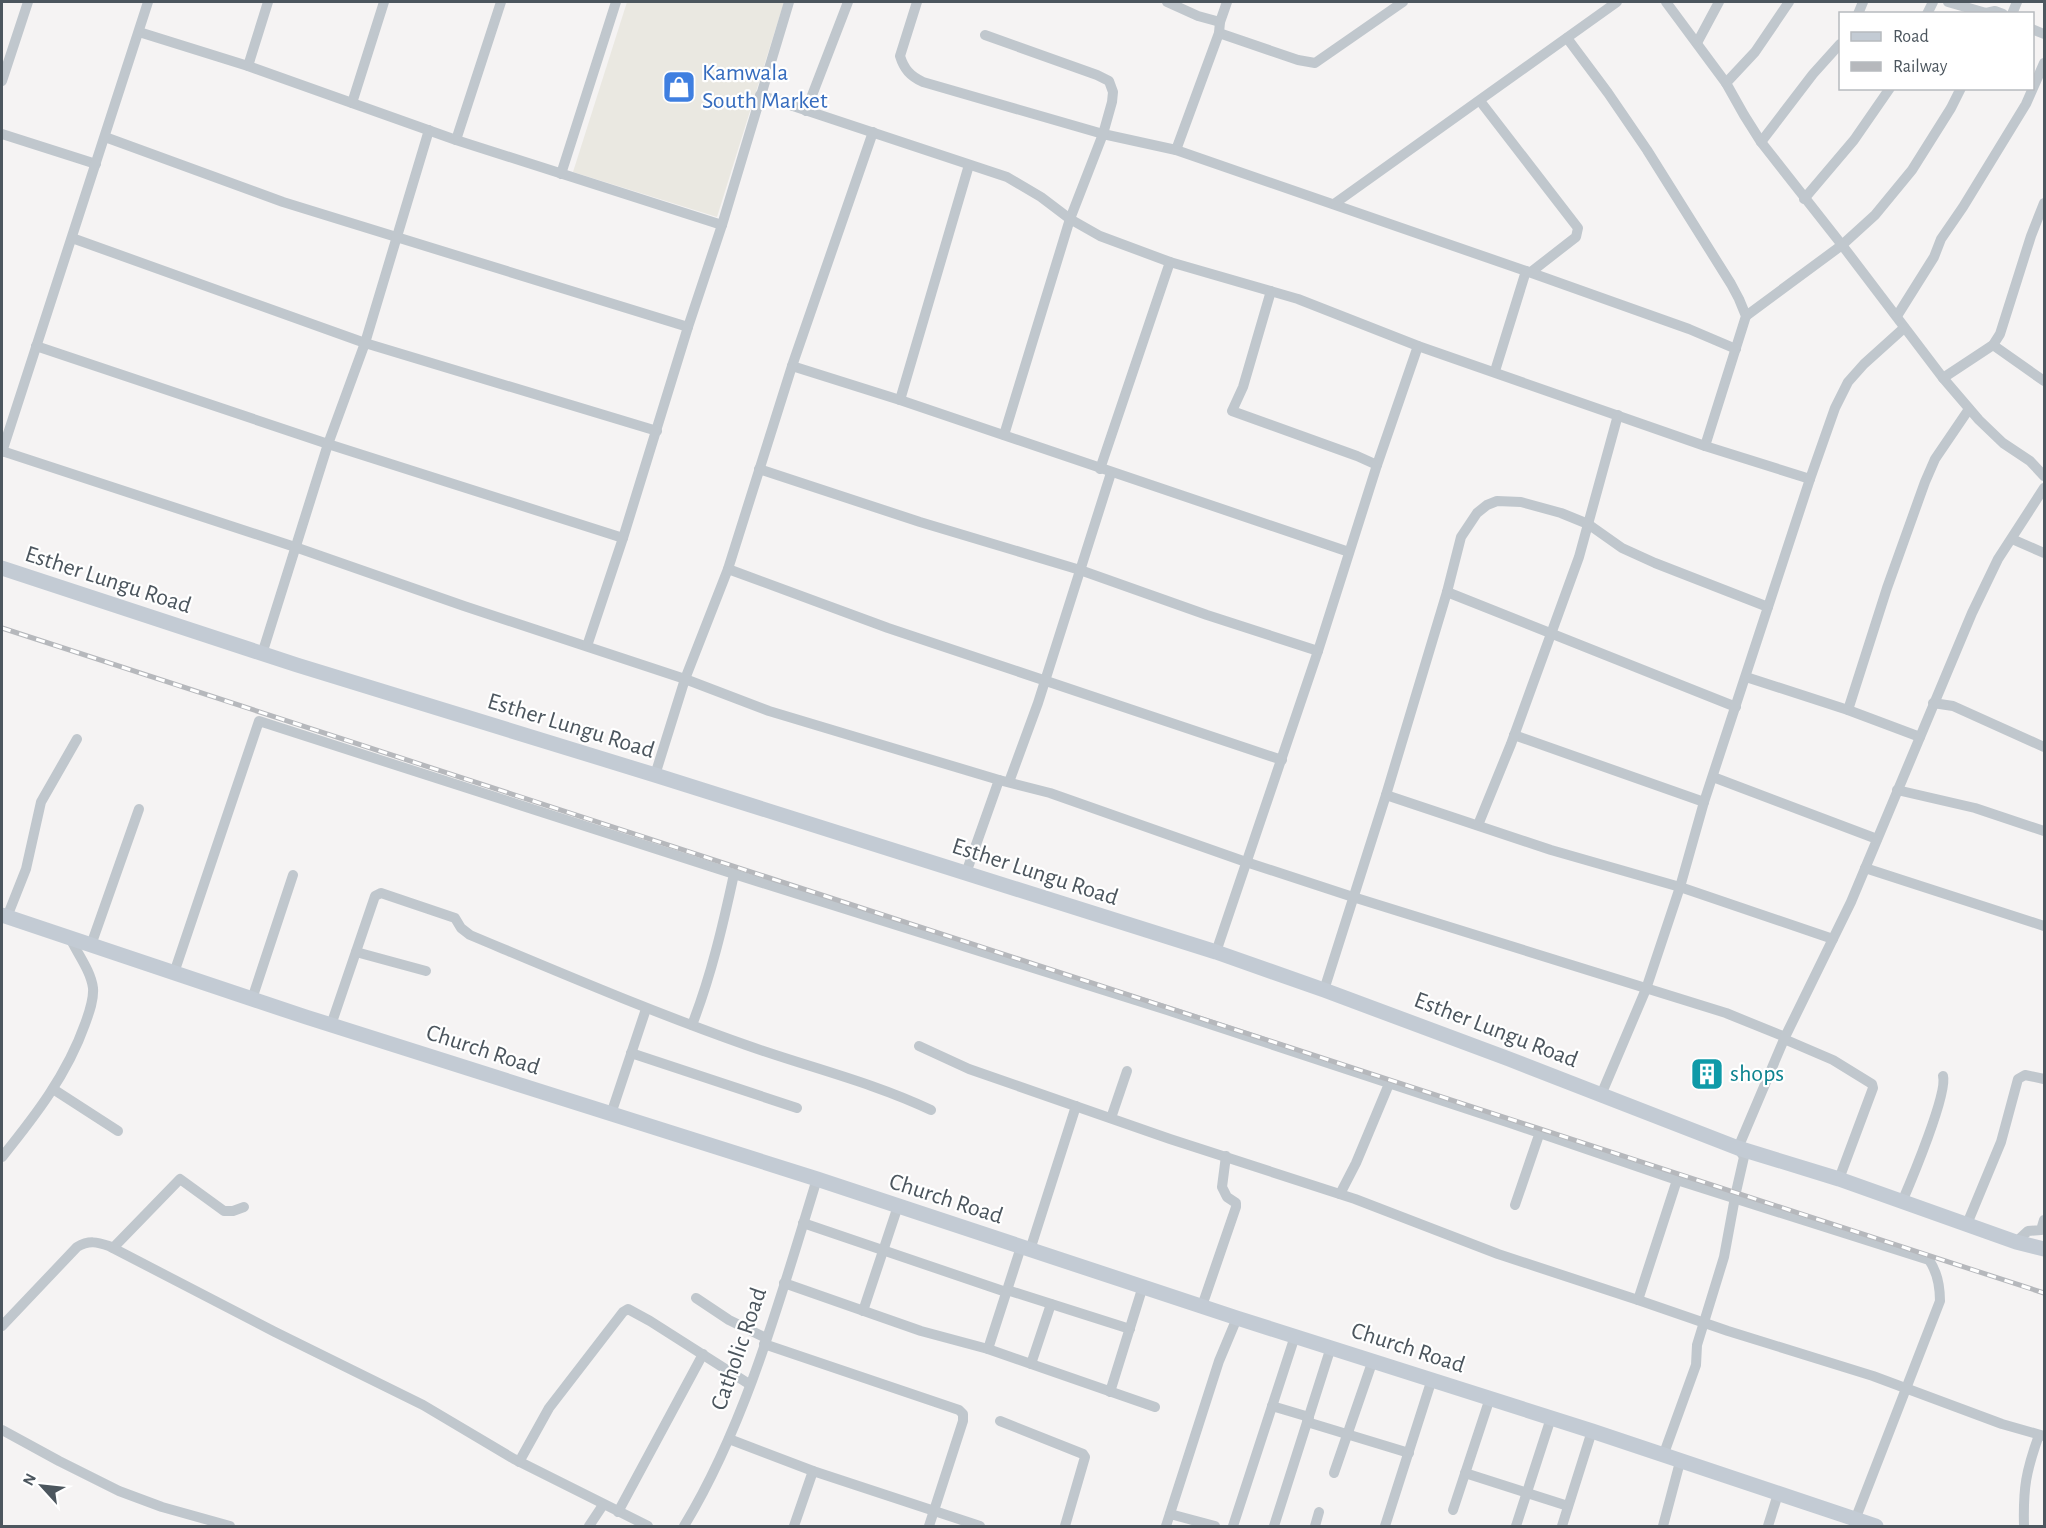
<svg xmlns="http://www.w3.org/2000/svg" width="2046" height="1528" viewBox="0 0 2046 1528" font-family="'Alegreya Sans',sans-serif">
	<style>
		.commercial { fill: #eae8e1 }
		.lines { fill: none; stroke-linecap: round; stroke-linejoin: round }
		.street { stroke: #c0c7cd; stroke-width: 10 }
		.secondary { stroke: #c3cbd4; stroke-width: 15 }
		.rail-casing { stroke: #b6b8bc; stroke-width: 5 }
		.rail { stroke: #fff; stroke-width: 3; stroke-dasharray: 9; stroke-linecap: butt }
		.labels { text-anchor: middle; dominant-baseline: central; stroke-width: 4.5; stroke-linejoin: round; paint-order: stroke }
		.shop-label { font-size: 24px; fill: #366cbe; stroke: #fff; text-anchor: start }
		.street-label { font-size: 24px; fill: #4c565e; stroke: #fff }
		.culture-label { font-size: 24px; fill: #0d838f; stroke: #fff; text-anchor: start }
	</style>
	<rect width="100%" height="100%" fill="#f5f3f3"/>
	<path class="commercial" d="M627,2h157l-67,215 -144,-45z"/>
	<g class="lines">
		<g class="street">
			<path d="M917,2l-17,54c4,13 10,20 23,26l180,52 73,16 350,121 -31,100"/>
			<path d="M1167,2l31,14 22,6"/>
			<path d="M1666,2l60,81 18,32 17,27 81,103 101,133 36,42 24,23 27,18 14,15"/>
			<path d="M1948,2l38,11 9,-2 8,3"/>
			<path d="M1858,14l5,-12"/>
			<path d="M1927,14l6,-12"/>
			<path d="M2012,14l5,-12"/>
			<path d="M2032,29l12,5"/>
			<path d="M139,32l109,34 208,74 266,85"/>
			<path d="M1219,33l79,27 17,3 88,-61"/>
			<path d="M985,35l112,40 12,6 4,11 -1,10 -9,32 -33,85 -66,216"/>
			<path d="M1567,38l41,55 39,57 84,134 8,15 7,17 -41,130"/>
			<path d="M1697,43l22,-41"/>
			<path d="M248,66l20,-64"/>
			<path d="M2,81l26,-79"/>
			<path d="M1726,83l29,-31 34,-50"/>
			<path d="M760,95l247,82 34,20 29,22 30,17 70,26 128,37 120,47 287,100 105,33"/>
			<path d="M1480,101l98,127 -2,9 -45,35"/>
			<path d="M352,103l32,-101"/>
			<path d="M806,111l42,-109"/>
			<path d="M2,134l94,30"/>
			<path d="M105,137l178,65 405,125"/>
			<path d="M456,140l45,-138"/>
			<path d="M1761,142l52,-68 27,-30"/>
			<path d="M1176,150l43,-117 1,-11 7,-20"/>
			<path d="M561,174l55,-172"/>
			<path d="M1804,199l50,-59 36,-52"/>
			<path d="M1334,204l283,-202"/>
			<path d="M72,238l293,105 292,88"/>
			<path d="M1526,271l163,58 47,20"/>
			<path d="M1271,291l-28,96 -11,24 125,45 20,9"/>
			<path d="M1746,316l96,-71 33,-30 37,-45 39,-62 10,-20"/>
			<path d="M1897,316l37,-59 7,-18 22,-32 63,-103 18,-41"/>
			<path d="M1993,345l51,36"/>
			<path d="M36,346l292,98 295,94"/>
			<path d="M792,366l108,34 449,152"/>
			<path d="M1943,378l50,-33 7,-11 31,-98 13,-33"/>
			<path d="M900,400l69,-235"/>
			<path d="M2,451l293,96 169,59 221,73 84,32 230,69 51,13 196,69 107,35 373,116 59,24"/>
			<path d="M2,452l146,-450"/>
			<path d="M759,469l161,53 160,48 127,45 111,36"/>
			<path d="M1100,469l70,-207"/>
			<path d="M2012,539l32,14"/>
			<path d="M728,569l160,59 394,132"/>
			<path d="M1447,592l289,115"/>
			<path d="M587,646l36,-108 65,-211 34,-102 67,-223"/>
			<path d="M262,654l66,-210 37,-101 64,-213"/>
			<path d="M1746,677l102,33 72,27"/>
			<path d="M1933,703l20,3 91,41"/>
			<path d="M1848,710l39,-122 38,-106 10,-23 34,-50"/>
			<path d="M1514,735l190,67"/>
			<path d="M655,775l30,-96 43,-110 64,-203 81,-234"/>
			<path d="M1713,777l164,62"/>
			<path d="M1009,782l29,-79 73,-230"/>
			<path d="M1897,790l78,18 69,23"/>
			<path d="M1386,795l165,55 129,37 153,52"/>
			<path d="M1478,825l33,-81 68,-187 39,-142"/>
			<path d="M1865,868l179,58"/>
			<path d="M966,873l33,-93"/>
			<path d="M7,917l19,-48 15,-67 36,-63"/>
			<path d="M91,945l48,-136"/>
			<path d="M356,952l70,19"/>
			<path d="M1216,952l102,-301 59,-186 41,-119"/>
			<path d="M174,973l85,-252 475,153"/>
			<path d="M1324,990l62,-195 61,-203 14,-55 16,-24 10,-8 10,-4 24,1 40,11 27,11 34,24 33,15 113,44"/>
			<path d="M252,999l41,-124"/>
			<path d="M331,1025l44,-129 6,-3 74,25 6,10 9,7c91,38 182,77 276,110 62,22 126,37 185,65"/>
			<path d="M692,1025c19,-49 31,-100 42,-151l433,136 346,114 164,56 252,80c9,13 11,26 11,41l-85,219"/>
			<path d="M1784,1039l49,21 39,24 1,4 -34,91"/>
			<path d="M919,1046l50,23 201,70 185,60 143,55 140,46 90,31 145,45 129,48 42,12"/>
			<path d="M631,1053l166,55"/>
			<path d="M53,1089l65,42"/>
			<path d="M1601,1095l45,-106 34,-102 24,-85 106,-323 25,-71 13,-26 16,-18 40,-36"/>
			<path d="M611,1114l35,-105"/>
			<path d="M1111,1118l16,-47"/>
			<path d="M2,1157c33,-41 65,-82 83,-133 4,-11 9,-24 8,-36 -2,-17 -16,-35 -23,-50"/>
			<path d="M1340,1194l16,-31 33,-79"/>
			<path d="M1902,1202c9,-21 46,-109 41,-126"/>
			<path d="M1515,1205l25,-73"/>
			<path d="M803,1223l203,69"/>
			<path d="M1967,1224l34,-82 17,-63 7,-4 19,4"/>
			<path d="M2016,1242l12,-11 13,-1 3,-10"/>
			<path d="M113,1248l67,-69 44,32h9l11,-4"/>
			<path d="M1030,1250l46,-144"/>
			<path d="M784,1283l137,48 67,18 33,-102"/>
			<path d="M1007,1290l123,39"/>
			<path d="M696,1298l33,22 37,18"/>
			<path d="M1638,1300l39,-120"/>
			<path d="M1202,1306l34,-99v-4l-9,-6 -5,-10 4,-31"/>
			<path d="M863,1311l35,-105"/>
			<path d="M2,1326l75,-79c12,-7 20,-5 32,-1l166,86 148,73 91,54 134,67"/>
			<path d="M764,1344l195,66 4,4v7l-34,105"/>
			<path d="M988,1349l167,58"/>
			<path d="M1031,1364l20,-60"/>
			<path d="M1110,1392l33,-106"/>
			<path d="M1272,1406l37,11"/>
			<path d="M1000,1421l83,33 2,3 -20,69"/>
			<path d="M1307,1422l102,31"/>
			<path d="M2,1430l57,31 60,30 43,16 68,19"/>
			<path d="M729,1439l84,32 167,55"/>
			<path d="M1663,1456l33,-91 1,-20 27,-88 12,-65 8,-35 -6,-9 47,-111 66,-135 121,-289 26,-54 46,-71"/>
			<path d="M519,1462l30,-54 74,-96 5,-3 22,12 99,63"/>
			<path d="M1334,1473l39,-113"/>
			<path d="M1465,1473l103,33"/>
			<path d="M1453,1510l37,-112"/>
			<path d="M618,1512l85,-158"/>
			<path d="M1170,1514l45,12"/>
			<path d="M589,1526l14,-21"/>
			<path d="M684,1526c63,-104 97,-231 133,-347"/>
			<path d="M794,1526l19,-55"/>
			<path d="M1166,1526l53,-165 18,-43"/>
			<path d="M1233,1526l62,-190"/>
			<path d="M1274,1526l57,-179"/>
			<path d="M1315,1526l4,-14"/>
			<path d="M1385,1526l47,-147"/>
			<path d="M1516,1526l35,-108"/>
			<path d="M1562,1526l30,-95"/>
			<path d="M1663,1526l17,-64"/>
			<path d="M1768,1526l10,-32"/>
			<path d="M2024,1526c-1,-38 2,-55 15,-91"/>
		</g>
		<g class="secondary">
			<path d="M2,568l295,97 358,110 561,177 108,38 185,69 229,89 101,31 177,63 28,7"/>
			<path d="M2,915l304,102 511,162 420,139 355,113 284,95"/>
		</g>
		<g class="rail-casing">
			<path id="rail" d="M2,628l2042,665"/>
		</g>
		<use href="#rail" class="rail"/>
	</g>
	<defs>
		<g id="shop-square" transform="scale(1.725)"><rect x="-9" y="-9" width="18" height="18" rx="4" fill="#3f7fe0" stroke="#fff"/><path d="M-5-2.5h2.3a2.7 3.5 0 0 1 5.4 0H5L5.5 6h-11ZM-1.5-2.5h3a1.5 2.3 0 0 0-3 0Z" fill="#fff"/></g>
		<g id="building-square" transform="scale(1.725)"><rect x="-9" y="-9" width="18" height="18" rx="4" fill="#0f9aa8" stroke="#fff"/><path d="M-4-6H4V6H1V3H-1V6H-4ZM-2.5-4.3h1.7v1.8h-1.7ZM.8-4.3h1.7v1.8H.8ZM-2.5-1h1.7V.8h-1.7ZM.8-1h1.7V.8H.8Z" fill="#fff"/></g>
	</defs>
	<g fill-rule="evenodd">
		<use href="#shop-square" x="679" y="87"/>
		<use href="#building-square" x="1707" y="1074"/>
	</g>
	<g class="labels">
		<g class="shop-label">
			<text x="702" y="73">Kamwala<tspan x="702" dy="28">South Market</tspan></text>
		</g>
		<g class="street-label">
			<text transform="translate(108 580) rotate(18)">Esther Lungu Road</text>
			<text transform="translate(571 726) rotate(17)">Esther Lungu Road</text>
			<text transform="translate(1035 872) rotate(18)">Esther Lungu Road</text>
			<text transform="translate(1496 1030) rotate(21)">Esther Lungu Road</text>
			<text transform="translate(483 1050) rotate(18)">Church Road</text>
			<text transform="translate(946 1199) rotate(18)">Church Road</text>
			<text transform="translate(1408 1348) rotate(18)">Church Road</text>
			<text transform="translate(739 1349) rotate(-71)">Catholic Road</text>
		</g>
		<g class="culture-label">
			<text x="1730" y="1074">shops</text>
		</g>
	</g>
	<rect width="2046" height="1528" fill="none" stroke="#4c565e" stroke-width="6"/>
	<rect x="1839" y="12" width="195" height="78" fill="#ffffff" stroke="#b7bbbf" stroke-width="1.5"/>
	<rect x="1851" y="32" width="30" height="9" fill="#c3cbd4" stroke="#b7bbbf" stroke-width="1.5"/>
	<text x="1893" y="42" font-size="18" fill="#4c565e">Road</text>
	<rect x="1851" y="62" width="30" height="9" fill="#b6b8bc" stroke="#b7bbbf" stroke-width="1.5"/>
	<text x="1893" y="72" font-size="18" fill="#4c565e">Railway</text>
	<g transform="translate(42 1486) rotate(297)" stroke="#ffffff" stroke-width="4.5" paint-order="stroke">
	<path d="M0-4.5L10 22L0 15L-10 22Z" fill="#4c565e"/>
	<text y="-9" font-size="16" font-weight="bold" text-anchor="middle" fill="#4c565e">N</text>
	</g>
</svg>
